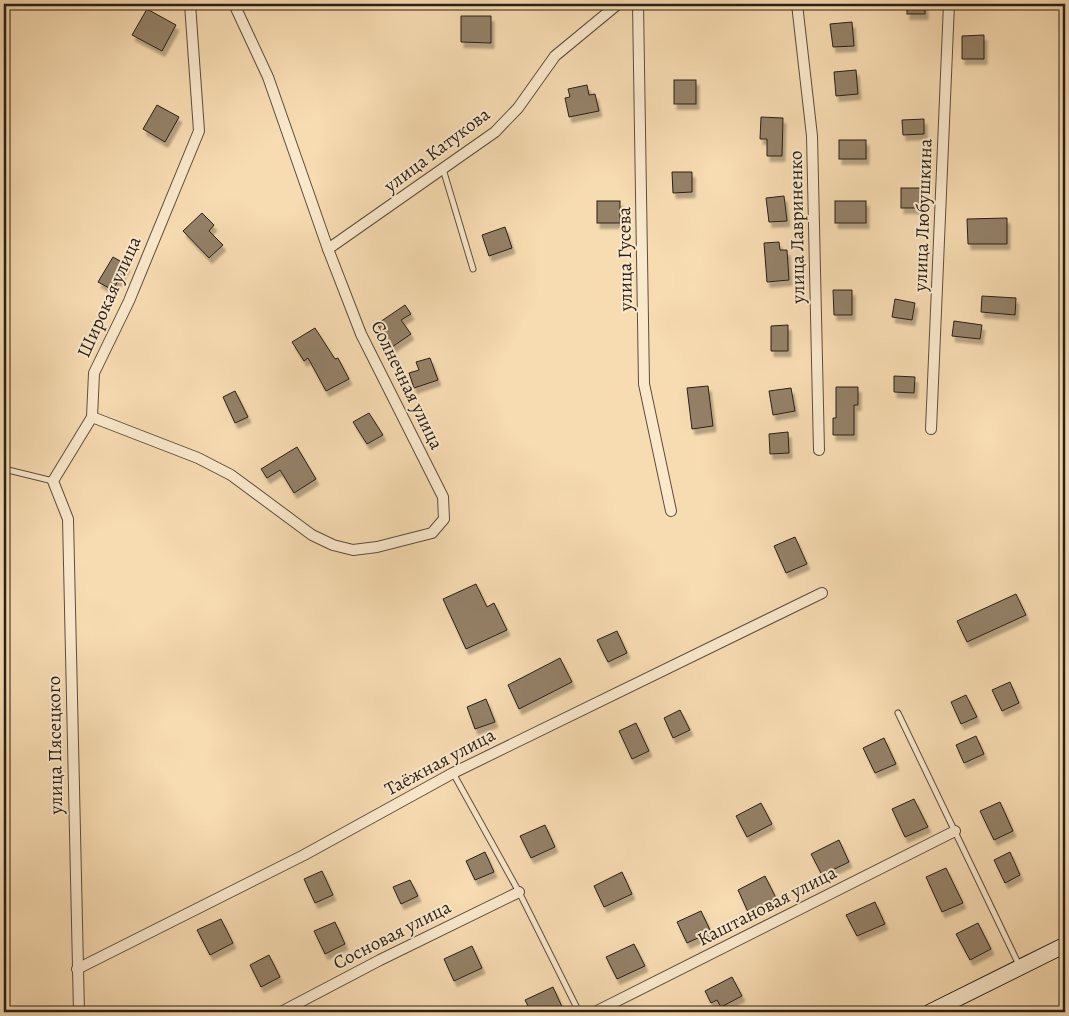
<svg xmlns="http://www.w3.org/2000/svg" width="1069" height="1016" viewBox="0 0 1069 1016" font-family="Alegreya,serif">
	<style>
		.building { fill: #948167; stroke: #291f16; filter: url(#shadow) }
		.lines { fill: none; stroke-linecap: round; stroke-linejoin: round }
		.lane-casing { stroke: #5c4e3d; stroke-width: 7 }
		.street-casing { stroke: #5c4e3d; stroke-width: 12 }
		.secondary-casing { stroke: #291f16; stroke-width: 17 }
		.lane { stroke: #fae8cc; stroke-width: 5 }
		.street { stroke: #fae8cc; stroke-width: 10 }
		.secondary { stroke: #fae8cc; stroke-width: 15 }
		.labels { text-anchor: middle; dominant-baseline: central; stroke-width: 4; stroke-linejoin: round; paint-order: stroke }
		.street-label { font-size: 19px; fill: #291f16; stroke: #fae8cc }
	</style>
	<defs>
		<filter id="shadow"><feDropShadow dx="3" dy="5.5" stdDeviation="1" flood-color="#0004"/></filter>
	</defs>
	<rect width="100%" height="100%" fill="#f7dbb1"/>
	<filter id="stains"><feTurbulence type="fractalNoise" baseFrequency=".004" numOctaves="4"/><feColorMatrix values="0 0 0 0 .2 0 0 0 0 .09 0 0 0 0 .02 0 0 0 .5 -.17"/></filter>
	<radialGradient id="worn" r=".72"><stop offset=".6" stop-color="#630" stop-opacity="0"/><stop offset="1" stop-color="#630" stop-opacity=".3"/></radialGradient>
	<g class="building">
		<rect x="907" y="4" width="18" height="10"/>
		<path d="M147,9l29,16 -14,26 -30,-16z"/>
		<path d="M461,16h30v27l-30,-1z"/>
		<path d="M852,22l2,24 -21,1 -3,-23z"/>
		<path d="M984,35v24h-22v-23z"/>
		<path d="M856,70l2,24 -22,2 -2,-24z"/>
		<rect x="674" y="80" width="22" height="24"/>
		<path d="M587,85l2,10 6,-1 4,17 -30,6 -4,-19 5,-1 -2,-8z"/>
		<path d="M157,105l22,12 -14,25 -22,-13z"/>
		<path d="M761,117l22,1 -1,38h-15v-17h-7z"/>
		<path d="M924,119v15l-21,1 -1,-15z"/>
		<rect x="839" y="140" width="27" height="19"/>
		<path d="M672,172h20v20l-19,1z"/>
		<rect x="901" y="188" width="22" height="20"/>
		<path d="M784,196l3,25 -18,1 -3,-24z"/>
		<rect x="597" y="201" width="23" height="22"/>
		<rect x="835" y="201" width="31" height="22"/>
		<path d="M202,213l12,12 -5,6 14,14 -14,13 -26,-27z"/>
		<path d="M1007,218v26h-39l-1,-25z"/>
		<path d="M505,227l7,21 -23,8 -7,-21z"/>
		<path d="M779,242l1,8h7l2,30 -22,2 -3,-39z"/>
		<path d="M113,257l14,8 -14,25 -15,-8z"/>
		<path d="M833,290h19v25h-18z"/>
		<path d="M982,296l34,2 -1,17 -34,-3z"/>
		<path d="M895,299l20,4 -3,17 -20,-3z"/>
		<path d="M405,305l6,9 -10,6 10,14 -19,13 -15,-23z"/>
		<path d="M954,321l28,4 -2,14 -28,-3z"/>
		<path d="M788,325v26h-17v-25z"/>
		<path d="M315,328l20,31 3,-1 11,21 -23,12 -18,-33 -4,3 -12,-19z"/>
		<path d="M430,358l8,22 -24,8 -5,-15 10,-3 -3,-8z"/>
		<path d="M894,376l21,1 -1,16 -20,-1z"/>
		<path d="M708,386l5,40 -21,3 -5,-41z"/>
		<path d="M836,387h22v18h-4v30h-21v-17h3z"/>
		<path d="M791,388l4,23 -22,4 -4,-24z"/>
		<path d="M235,391l13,26 -13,6 -12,-26z"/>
		<path d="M369,413l14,22 -16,9 -14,-22z"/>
		<path d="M788,432l1,21 -19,1 -1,-20z"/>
		<path d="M297,447l19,32 -22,14 -14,-23 -13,8 -6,-9z"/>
		<path d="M795,537l12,27 -21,9 -12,-27z"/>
		<path d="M476,584l11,23 7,-4 13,27 -41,19 -23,-50z"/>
		<path d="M1016,594l10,21 -59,27 -10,-21z"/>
		<path d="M617,631l10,22 -19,9 -11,-22z"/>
		<path d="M560,658l12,24 -53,27 -11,-24z"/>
		<path d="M1010,682l9,21 -17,8 -10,-21z"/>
		<path d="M966,695l11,22 -16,7 -10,-22z"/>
		<path d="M486,699l9,23 -20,7 -8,-22z"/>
		<path d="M680,710l10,20 -17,8 -9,-20z"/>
		<path d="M636,723l13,28 -17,8 -13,-28z"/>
		<path d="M976,736l8,18 -20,9 -8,-18z"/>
		<path d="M884,738l12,26 -21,9 -12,-25z"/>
		<path d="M914,799l14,28 -23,10 -13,-28z"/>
		<path d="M1000,802l13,29 -19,9 -14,-29z"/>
		<path d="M761,803l11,21 -25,13 -11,-21z"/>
		<path d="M545,825l10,22 -24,11 -11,-22z"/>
		<path d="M839,840l10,22 -27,13 -11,-21z"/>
		<path d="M485,852l9,20 -19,8 -9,-19z"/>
		<path d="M1010,852l10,23 -15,8 -11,-23z"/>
		<path d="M946,868l17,35 -21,9 -16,-35z"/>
		<path d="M322,871l11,24 -18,8 -11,-24z"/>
		<path d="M622,872l10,22 -28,13 -10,-21z"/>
		<path d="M765,876l11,22 -28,14 -10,-22z"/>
		<path d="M410,880l8,16 -17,8 -8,-17z"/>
		<path d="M875,902l10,22 -28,12 -11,-21z"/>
		<path d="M701,911l10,21 -24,11 -10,-21z"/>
		<path d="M221,919l12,24 -23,12 -13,-25z"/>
		<path d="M335,922l10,22 -20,10 -11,-23z"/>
		<path d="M978,923l13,26 -21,11 -14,-26z"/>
		<path d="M634,944l11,22 -28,13 -11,-22z"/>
		<path d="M472,946l10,22 -28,13 -10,-22z"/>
		<path d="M269,955l11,22 -19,10 -11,-22z"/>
		<path d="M732,977l10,19 -21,11 -4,-7 -6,3 -6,-12z"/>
		<path d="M553,987l10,22 -8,3h-24l-6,-12z"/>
	</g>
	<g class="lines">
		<g class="lane-casing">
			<g id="lane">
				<path d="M443,169l30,100"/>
				<path d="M4,469l49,12"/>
				<path d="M898,713l121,252"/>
				<path d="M453,773l66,119 60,120"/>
			</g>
		</g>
		<g class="street-casing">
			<g id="street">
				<path d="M638,4l6,380 27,127"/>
				<path d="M797,4l15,132 7,314"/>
				<path d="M328,249l167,-117 23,-24 37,-52 63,-52"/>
				<path d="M92,417l106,41 33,17 81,60 21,10 20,5 24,-3 55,-14 12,-14 -1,-22 -82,-163 -33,-85 -60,-172 -34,-73"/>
				<path d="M931,429l18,-425"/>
				<path d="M77,969l227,-114 149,-82 369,-180"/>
				<path d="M79,1012l-11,-493 -15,-38 39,-64 2,-44 35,-72 70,-170 -9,-127"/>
				<path d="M281,1012l99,-52 139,-68"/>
				<path d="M595,1012l360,-181"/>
			</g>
		</g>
		<g class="secondary-casing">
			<path id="secondary" d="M930,1012l135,-67"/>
		</g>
		<use href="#lane" class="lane"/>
		<use href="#street" class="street"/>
		<use href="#secondary" class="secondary"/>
	</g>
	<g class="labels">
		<g class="street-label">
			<text transform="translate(437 150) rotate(-37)">улица Катукова</text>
			<text transform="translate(923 215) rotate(-88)">улица Любушкина</text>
			<text transform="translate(797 227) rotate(-91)">улица Лавриненко</text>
			<text transform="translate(625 259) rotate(-91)">улица Гусева</text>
			<text transform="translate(109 297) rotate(-66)">Широкая улица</text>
			<text transform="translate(407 385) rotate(64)">Солнечная улица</text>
			<text transform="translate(55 745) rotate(-91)">улица Пясецкого</text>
			<text transform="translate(440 762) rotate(-28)">Таёжная улица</text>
			<text transform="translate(767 906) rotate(-27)">Каштановая улица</text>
			<text transform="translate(392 935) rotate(-27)">Сосновая улица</text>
		</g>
	</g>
	<rect width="1069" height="1016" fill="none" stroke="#f7dbb1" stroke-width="20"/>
	<rect x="5" y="5" width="1059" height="1006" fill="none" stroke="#291f16" stroke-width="2.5"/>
	<rect x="10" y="10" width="1049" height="996" fill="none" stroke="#291f16"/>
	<rect width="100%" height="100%" filter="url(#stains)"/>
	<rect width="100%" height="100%" fill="url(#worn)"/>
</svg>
